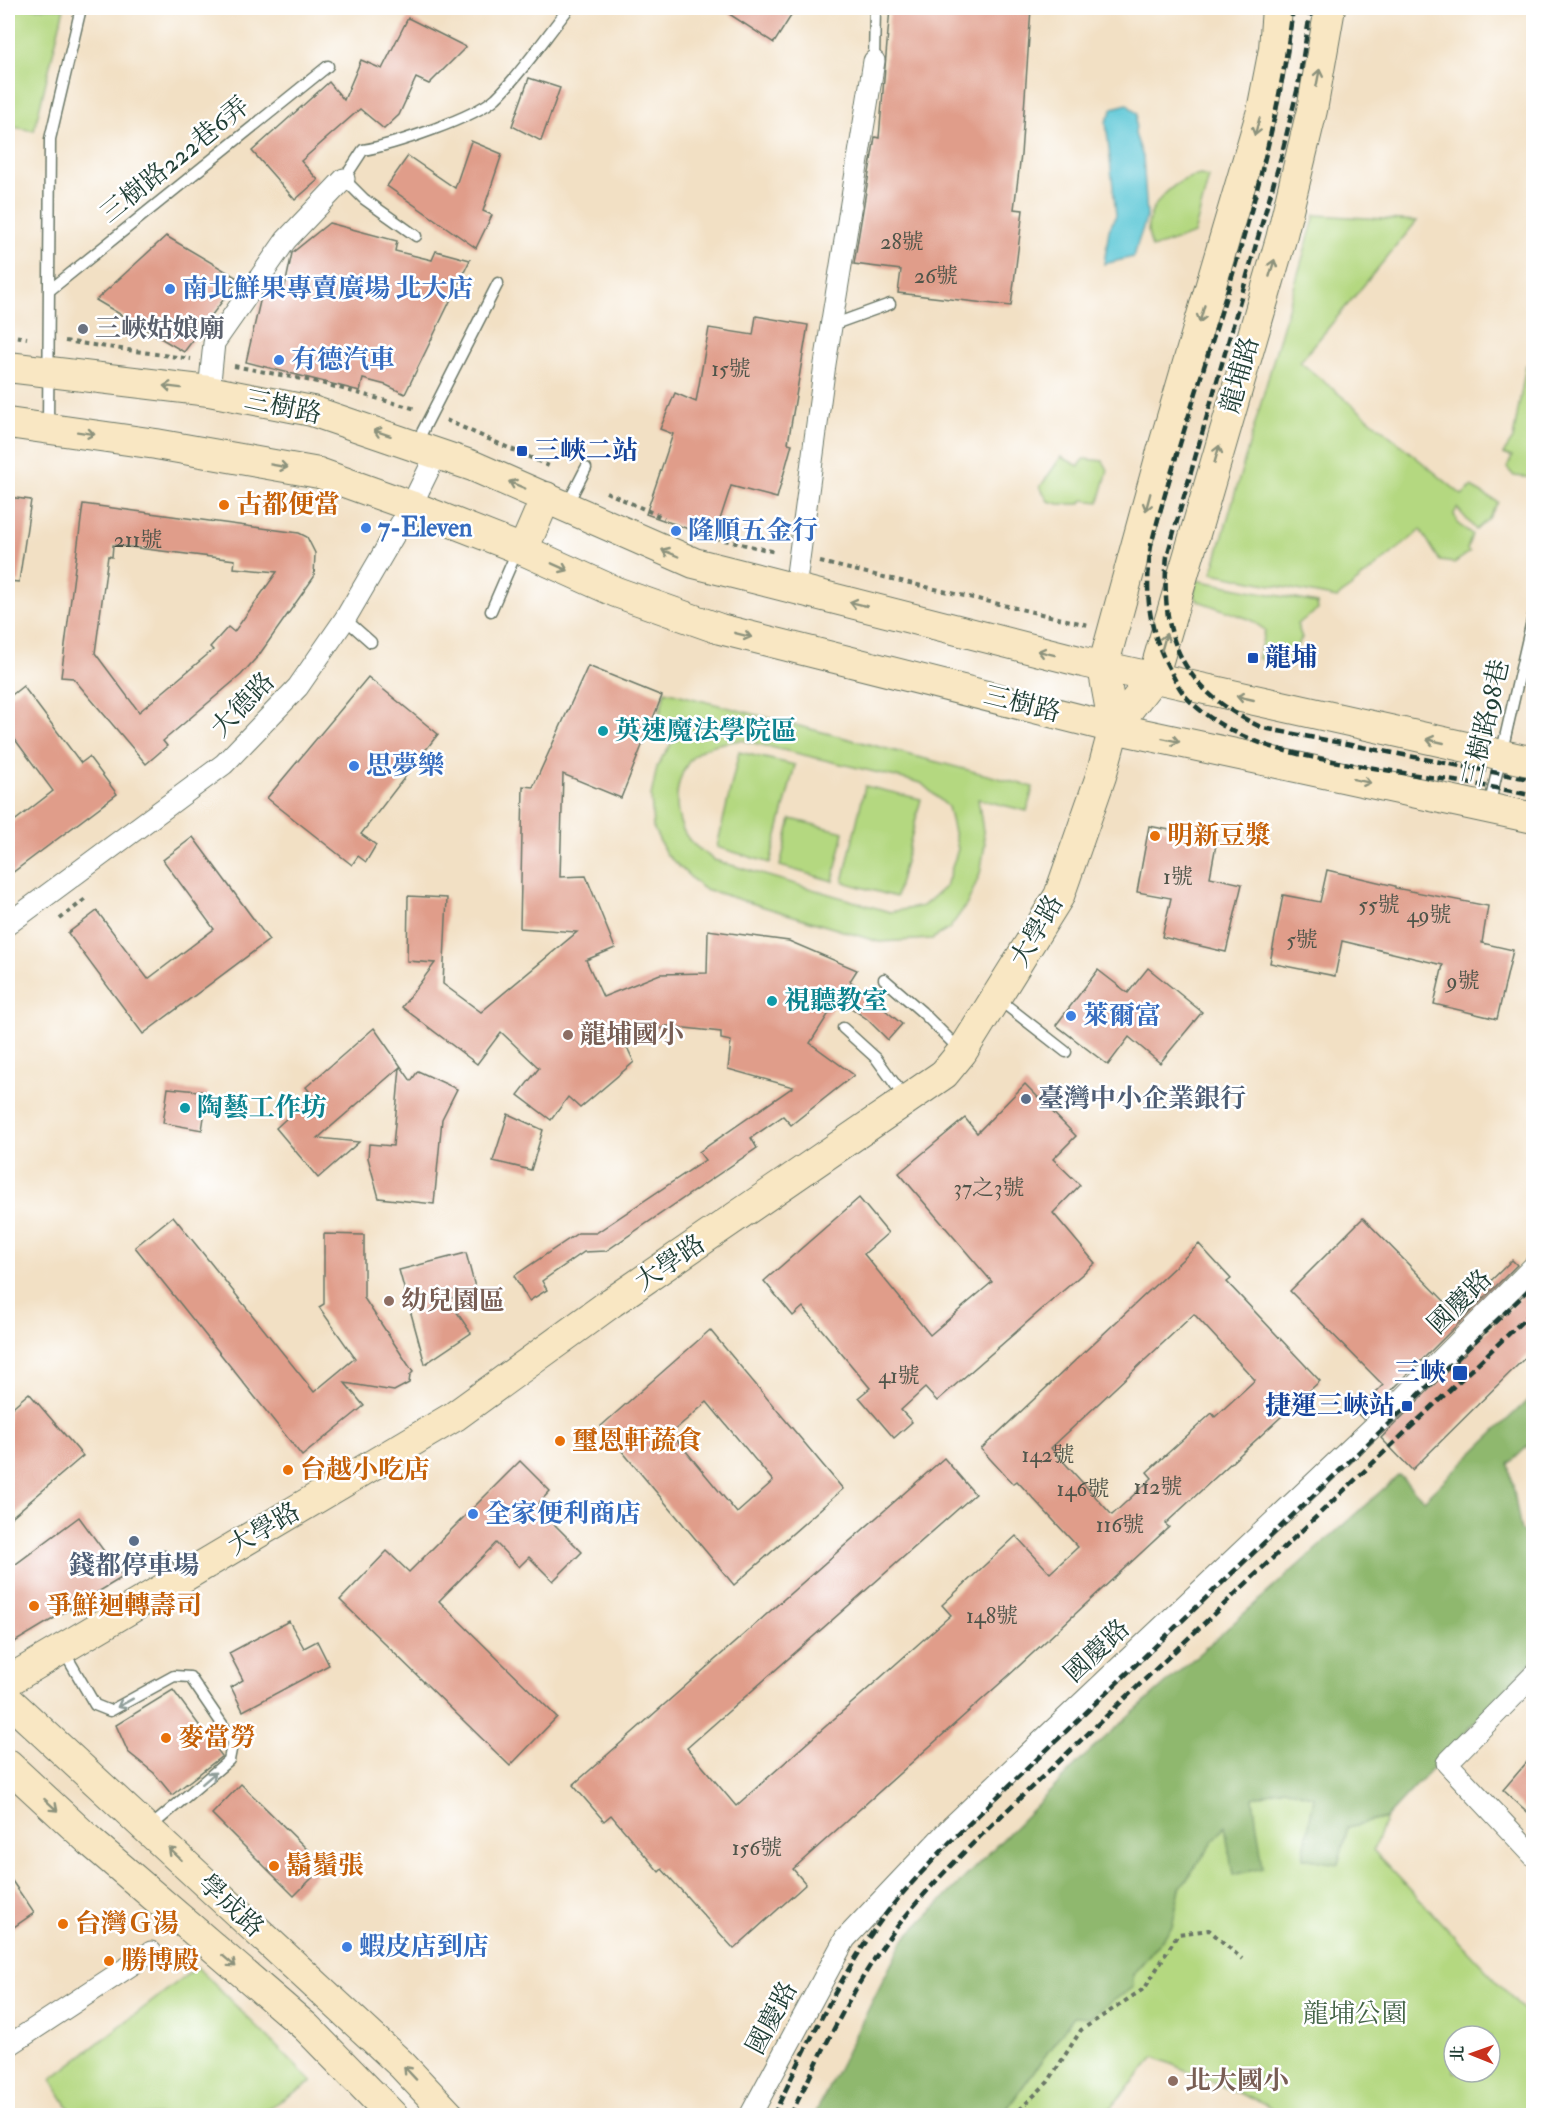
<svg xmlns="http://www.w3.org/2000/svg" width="1541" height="2123" viewBox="0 0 1541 2123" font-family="'IM FELL Double Pica','Noto Serif TC',serif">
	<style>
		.green { fill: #b4d880; stroke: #6a8a5a; stroke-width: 1.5; fill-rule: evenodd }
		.forest { fill: #8fb86e; stroke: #577a51; stroke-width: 1.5 }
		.water { fill: #5dc8d7; stroke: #3e8286; stroke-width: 1.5 }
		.building { fill: #e09d8a; fill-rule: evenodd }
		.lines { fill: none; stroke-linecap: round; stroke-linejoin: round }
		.lane-casing { stroke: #697666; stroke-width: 13 }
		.street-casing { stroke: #697666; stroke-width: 23 }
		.secondary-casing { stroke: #697666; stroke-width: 32 }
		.path { stroke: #697666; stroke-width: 4; stroke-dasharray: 4.5 4.5; stroke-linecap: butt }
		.lane { stroke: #fff; stroke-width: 10 }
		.street { stroke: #fff; stroke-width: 21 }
		.secondary { stroke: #f9e7c3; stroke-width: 30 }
		.rail { stroke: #1f3d34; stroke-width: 4.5; stroke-dasharray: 9 4.5; stroke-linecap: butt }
		.oneway { stroke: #8c927c }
		.oneway2 { stroke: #8f9e9a }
		.shop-dot { fill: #3f7fe0; stroke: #fff; stroke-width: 2 }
		.worship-dot { fill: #6b7280; stroke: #fff; stroke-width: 2 }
		.transit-dot { fill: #1a4fb4; stroke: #fff; stroke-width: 2 }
		.food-dot { fill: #e8710a; stroke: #fff; stroke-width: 2 }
		.culture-dot { fill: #0f9aa8; stroke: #fff; stroke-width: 2 }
		.education-dot { fill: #8d6e63; stroke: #fff; stroke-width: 2 }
		.service-dot { fill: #5c6f8a; stroke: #fff; stroke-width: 2 }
		.labels { text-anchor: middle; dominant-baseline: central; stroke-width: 5; stroke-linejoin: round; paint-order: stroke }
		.number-label { font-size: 22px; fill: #4f554a }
		.street-label { font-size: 26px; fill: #1f3d34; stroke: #fff }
		.shop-label { font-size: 26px; font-weight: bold; fill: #366cbe; stroke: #fff; text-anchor: start }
		.worship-label { font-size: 26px; font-weight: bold; fill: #5b616d; stroke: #fff; text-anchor: start }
		.transit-label { font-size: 26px; font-weight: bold; fill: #164399; stroke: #fff; text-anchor: start }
		.food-label { font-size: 26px; font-weight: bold; fill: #c56008; stroke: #fff; text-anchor: start }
		.culture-label { font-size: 26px; font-weight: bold; fill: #0d838f; stroke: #fff; text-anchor: start }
		.education-label { font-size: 26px; font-weight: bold; fill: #785e54; stroke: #fff; text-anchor: start }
		.service-label { font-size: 26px; font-weight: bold; fill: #4e5e75; stroke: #fff; text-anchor: start }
		.park-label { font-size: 26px; fill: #446447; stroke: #fff }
	</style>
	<rect width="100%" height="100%" fill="#fff"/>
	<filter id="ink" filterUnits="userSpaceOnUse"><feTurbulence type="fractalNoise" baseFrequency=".0167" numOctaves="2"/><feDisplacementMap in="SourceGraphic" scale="12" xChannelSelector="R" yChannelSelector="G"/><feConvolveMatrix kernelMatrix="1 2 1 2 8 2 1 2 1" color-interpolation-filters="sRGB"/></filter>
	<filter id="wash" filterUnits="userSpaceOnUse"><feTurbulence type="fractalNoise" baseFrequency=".008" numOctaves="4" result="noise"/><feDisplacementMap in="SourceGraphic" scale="24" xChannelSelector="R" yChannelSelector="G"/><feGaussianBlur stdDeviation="1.35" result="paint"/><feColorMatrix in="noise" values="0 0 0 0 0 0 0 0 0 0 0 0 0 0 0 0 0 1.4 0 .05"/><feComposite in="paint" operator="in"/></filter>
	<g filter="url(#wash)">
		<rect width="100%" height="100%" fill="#f2e0c4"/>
		<g class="green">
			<path d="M8,8h56l-30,123 -26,-5z"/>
			<path d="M1200,175l9,2 -15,57 -42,14c-2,-7 -5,-16 -4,-23 3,-24 29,-47 52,-50z"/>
			<path d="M1315,215l102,6 -117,141 162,133 9,-8 27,15 -9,16 -13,12 -19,-22 -3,6 4,10 14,10 -5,16 3,2 -16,11 -14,-2 -19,-31 -84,68 -125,-25z"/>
			<path d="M1526,365l7,4v109l-19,-2 -7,-8 5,-11 -9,-3 10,-15z"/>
			<path d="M1061,457l18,9 5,-7 19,2 5,9 -9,32 -16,-2 -3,4h-21l-11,-3 -8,-14z"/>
			<path d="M1196,580l121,23 1,7 -21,14 5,14 -11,17 -1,12 -32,-9 7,-28 -16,-11 -51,-18 -4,-6z"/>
			<path d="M665,691l368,96 -6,24 -49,-12 7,45 -5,30 -13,30 -18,25 -17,10 -53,3 -177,-54 -36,-34 -13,-27 -2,-31 6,-29 6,-11 11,-16 15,-11 -31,-8zM741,740l180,43 27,24 10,42 -12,37 -23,20 -33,6 -176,-52c-7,-6 -16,-11 -22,-17 -22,-23 -20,-69 5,-90 12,-9 30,-11 44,-13z"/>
			<path d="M739,752l56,13 -25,98 -53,-16z"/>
			<path d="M865,786l56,13 -25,98 -53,-15z"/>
			<path d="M791,819l53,13 -11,49 -53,-15z"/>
			<path d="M1284,1788l30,9 -11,61 35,6 10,-37 38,-9 -13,32 160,170v95h-253l-12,-9 -113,-49 -51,58 -102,1 72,-101 59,-40 39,-48 8,-39 45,-63 27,-27zM1454,2036h36v36h-36z"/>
			<path d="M197,1967l115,115 -55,33h-184l-22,-36z"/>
		</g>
		<path class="forest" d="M1533,1395v46l-24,23 12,67 12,7v122l-147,158 -38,9 -10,37 -35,-6 11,-61 -30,-9 -31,10 10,70 -30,7 -8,-49 -45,62 -8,39 -39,47v13l-43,30 -16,-1 -72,99 -188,1 90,-177 184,-186 311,-278 25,25z"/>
		<path class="water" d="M1127,104l10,10 -2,20 8,23 4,59 -14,41 -29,7 5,-34 7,-15 -10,-93 7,-14z"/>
		<g id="blocks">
			<g class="building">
				<path d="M720,8h76l-22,35z"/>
				<path d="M890,8h141l-10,147 -7,54 9,1 -12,96 -113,-13 3,-23 -47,-6 21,-127 4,1z"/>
				<path d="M408,18l58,29 -37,37 -13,-6 -17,37 -15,14 -24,-20 -59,52 17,19 -23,20 -43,-49 77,-69 15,18 17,-40 21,9z"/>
				<path d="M529,78l31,10 -19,53 -29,-15z"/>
				<path d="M471,141l31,13 -19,57 9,4 -16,33 -89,-62 21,-30 47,32z"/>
				<path d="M329,223l68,18 -2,10 37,9 4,-9 34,9 -65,134 -19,-9 -23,-6 -3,12 -114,-29 15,-65 3,-3 8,4 3,-14 10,2 7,-33z"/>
				<path d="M166,236l73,43 -55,73 -88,-52z"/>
				<path d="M756,316l52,9 -20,118 4,1 -15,54 -46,-12 -17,52 -68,-24 27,-80 -13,-5 15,-36 21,9 13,-74 44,7z"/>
				<path d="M8,497l23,3 -12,82 -11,-1z"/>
				<path d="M83,504l216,29 8,4 8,16 -1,24 -55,78 -18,20 -78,66 4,5 -21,18 -73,-86 -12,-1zM113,545l122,15 -1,8 43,4 -43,60 -6,-5 -18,20 3,3 -74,62 -44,-59 13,-97 4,1z"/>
				<path d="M588,666l74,30 -41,102 -58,-24 -3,103 26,-1 29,72 -29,12 17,37 57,-23 47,-1 1,-43 81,11 68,29 -7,11 52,43 -14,16 -21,-21 -29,-20 -28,44 44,32 -63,50 -8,-9 -32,22 6,10 -151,103 -22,1 -42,29 5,9 -18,11 -15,-25 64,-43h18l109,-73 -6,-8 94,-65 -65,-18 3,-28 -10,-2v-7l-54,-6 -42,17 9,19 -54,46 -12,-11 -17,23 -33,-25 21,-27 -38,-36 -24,32 -75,-57 33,-44 -28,-2 1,-65 39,2 -4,86 38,28 96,-80 -57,-4 3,-142 10,1z"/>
				<path d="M368,677l70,57 -77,100 15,11 -10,17 -8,-6 -6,9 -85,-67z"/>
				<path d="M23,686l58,77 8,-6 28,37 -109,82v-50l45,-35 -45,-61v-32z"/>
				<path d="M1149,826l68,13 -7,38 32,7 -16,68 -64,-15 9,-39 -34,-6z"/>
				<path d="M193,837l76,103 -126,94 -75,-101 29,-22 51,68 66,-50 -51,-69z"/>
				<path d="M1327,870l68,16v2l93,18 -6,37 31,7 -16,69 -63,-15 9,-39 -101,-24 -7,35 -65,-13 13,-68 37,7z"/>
				<path d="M1148,968l54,44 -42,51 -31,-26 -21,28 -52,-40 42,-55 30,23z"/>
				<path d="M374,1028l37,53 7,-10 39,18 -15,30 -8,85 -55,-6 -11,-40 1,-14 24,2 7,-79 -82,71 41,4 -41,36 -42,-50 36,-33 -6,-8z"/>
				<path d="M1025,1084l51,52 -23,23 27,26 -27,28 42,50 -158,138 -12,-13 -24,22 11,12 -18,16 -35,-41 11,-9 -67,-81 -10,9 -29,-35 95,-83 29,35 -24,21 66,81 62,-53 -93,-109 66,-55 12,15z"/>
				<path d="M168,1088l40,4 -6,38 -39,-7z"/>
				<path d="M508,1114l35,16 -12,40 -38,-9z"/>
				<path d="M173,1216l141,176 41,-34 -36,-51 5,-3v-70l40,1v63l49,74 -3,3 -1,8 -15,8 -49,-8 19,23 -62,50 -167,-209z"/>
				<path d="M1363,1218l94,96 55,-54 5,5 -154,154 -7,-7 27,-27 -93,-94z"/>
				<path d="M1199,1244l32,35 -4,3 93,99 -155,143 4,3 -163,151 -213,191 13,15 -72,65 -72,-80 -3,3 -48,-57 -7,6 -31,-36 371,-327 31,36 -288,254 49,58 215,-191 -9,-10 74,-69 34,37 28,-26 -61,-66 -4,3 -32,-35zM1194,1314l61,66 -40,37 -3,-4 -65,59 5,6 -40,37 -61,-67z"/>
				<path d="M466,1253l10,38 -28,8 23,34 -46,31 -26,-94z"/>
				<path d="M1533,1285v65l-121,120 -31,-32z"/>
				<path d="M710,1330l133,159 -109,96 -133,-159zM707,1402l66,79 -36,32 -66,-80z"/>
				<path d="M29,1393l54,63 -75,64v-109z"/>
				<path d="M520,1461l30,30 -14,15 46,46 -29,29 -24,-24 -10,10 -23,-24 -57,58 118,116 -47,49 -170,-166 47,-49 22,21z"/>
				<path d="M79,1517l44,60 -115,69v-76z"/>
				<path d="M289,1621l15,27 13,-7 12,24 -86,46 -12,-24 12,-7 -14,-27z"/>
				<path d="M173,1690l49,66 -50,39 -18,-22 -26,-21 -12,-27z"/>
				<path d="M1533,1755v62l-30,-27z"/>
				<path d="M241,1784l83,82 -30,30 -82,-82z"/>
				<path d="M8,1875l26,38 -26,18z"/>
			</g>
		</g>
	</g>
	<g filter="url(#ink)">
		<use href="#blocks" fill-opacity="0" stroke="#697666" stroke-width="1.5"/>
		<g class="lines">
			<g class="lane-casing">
				<g id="lane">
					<path d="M874,61l1,-53"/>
					<path d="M416,236l-52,-37 -20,-20 19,-29c30,-5 111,-32 133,-52 25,-24 51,-63 73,-90"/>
					<path d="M50,290l278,-224"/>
					<path d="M832,325l58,-21"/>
					<path d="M48,427l2,-288 31,-131"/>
					<path d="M416,444l82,-161"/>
					<path d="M567,505l19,-37"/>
					<path d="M491,611l26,-60"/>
					<path d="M345,619l26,23"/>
					<path d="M1489,807l45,-195"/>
					<path d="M884,979l38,33 38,38"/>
					<path d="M997,998l69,54"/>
					<path d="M843,1028l33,30 29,40"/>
					<path d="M164,1556l10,25"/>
					<path d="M63,1650l32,55 15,6 64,-35 16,1 43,63 -4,20 -81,69"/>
					<path d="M185,1957l9,-7"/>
				</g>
			</g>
			<g class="street-casing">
				<g id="street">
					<path d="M209,391l5,-48 72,-103 58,-61"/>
					<path d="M795,589l30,-225 49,-303"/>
					<path d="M8,924l216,-160 74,-77 47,-68 66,-113 26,-53"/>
					<path d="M1534,1675l-87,88 87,93"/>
					<path d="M8,2046l143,-94"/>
					<path d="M750,2116l95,-177 108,-114 435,-412 146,-147"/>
				</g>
			</g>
			<g class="secondary-casing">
				<g id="secondary">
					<path d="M8,367l201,24 103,20 161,55 221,97 389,99 451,100"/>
					<path d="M8,423l148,21 163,29 92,33 112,44 93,42 104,37 394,99 420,90"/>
					<path d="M523,550l23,-53"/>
					<path d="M1114,728l39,-50 128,-439 31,-129 18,-102"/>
					<path d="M8,1681l447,-265 157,-114 332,-228 18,-22 97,-156 42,-120 13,-48 -11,-61 58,-212 101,-344 12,-62 3,-41"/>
					<path d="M8,1700l394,365 48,51"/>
					<path d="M8,1765l83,77 215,185 87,89"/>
				</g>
			</g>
			<g class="path">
				<path d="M8,335l19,3"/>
				<path d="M65,341l126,18"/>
				<path d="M234,366l83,16 99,27"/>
				<path d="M446,420l103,46"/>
				<path d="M606,492l58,26"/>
				<path d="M698,534l78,18"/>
				<path d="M820,562l268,63"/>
				<path d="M60,919l28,-22"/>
				<path d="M1013,2116l35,-34 33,-52 64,-42 33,-54 31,-4 33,29"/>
			</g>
			<use href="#lane" class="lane"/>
			<use href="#street" class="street"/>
			<use href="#secondary" class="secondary"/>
			<g class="rail">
				<path d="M1293,8c-22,184 -95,359 -142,537 -6,46 -4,82 18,123 6,12 12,25 22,34 48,45 115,55 177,65 55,10 111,16 166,29"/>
				<path d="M1311,8l-13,79 -17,70 -114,399c-8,85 18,136 96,172l271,52"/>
				<path d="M773,2116c33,-68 66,-140 112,-201 19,-25 42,-48 64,-72l585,-558"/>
				<path d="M790,2116c34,-67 67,-140 114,-198 29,-36 62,-68 95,-100l535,-508"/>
			</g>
		</g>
		<defs><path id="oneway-shaft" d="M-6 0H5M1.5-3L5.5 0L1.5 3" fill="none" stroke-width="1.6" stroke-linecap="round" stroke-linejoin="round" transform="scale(1.5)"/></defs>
		<g class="oneway">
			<use href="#oneway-shaft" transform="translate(1318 78) rotate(-79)"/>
			<use href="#oneway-shaft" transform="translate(1257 127) rotate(106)"/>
			<use href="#oneway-shaft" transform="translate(1272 268) rotate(-73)"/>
			<use href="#oneway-shaft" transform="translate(1202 314) rotate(106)"/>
			<use href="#oneway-shaft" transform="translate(172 387) rotate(-173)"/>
			<use href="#oneway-shaft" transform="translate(86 433) rotate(9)"/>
			<use href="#oneway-shaft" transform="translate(382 433) rotate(-162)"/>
			<use href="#oneway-shaft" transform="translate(1217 454) rotate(-74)"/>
			<use href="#oneway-shaft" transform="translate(279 466) rotate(10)"/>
			<use href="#oneway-shaft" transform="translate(517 485) rotate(-157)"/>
			<use href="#oneway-shaft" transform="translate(1148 502) rotate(105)"/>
			<use href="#oneway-shaft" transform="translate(670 553) rotate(-157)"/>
			<use href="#oneway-shaft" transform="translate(560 567) rotate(24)"/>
			<use href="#oneway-shaft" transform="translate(858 604) rotate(-166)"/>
			<use href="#oneway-shaft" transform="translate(743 635) rotate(14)"/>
			<use href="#oneway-shaft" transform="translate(1164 642) rotate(-74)"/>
			<use href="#oneway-shaft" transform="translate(1046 653) rotate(-166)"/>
			<use href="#oneway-shaft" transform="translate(1245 698) rotate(-167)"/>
			<use href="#oneway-shaft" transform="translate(1171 740) rotate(12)"/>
			<use href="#oneway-shaft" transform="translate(1435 741) rotate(-167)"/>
			<use href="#oneway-shaft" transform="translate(1362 781) rotate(12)"/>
			<use href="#oneway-shaft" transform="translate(51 1805) rotate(42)"/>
			<use href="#oneway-shaft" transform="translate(175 1854) rotate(-137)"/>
			<use href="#oneway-shaft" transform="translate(229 1961) rotate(41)"/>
			<use href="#oneway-shaft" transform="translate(410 2073) rotate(-133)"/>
		</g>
		<g class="oneway2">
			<use href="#oneway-shaft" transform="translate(125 1703) rotate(151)"/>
			<use href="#oneway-shaft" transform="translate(209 1778) rotate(-41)"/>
		</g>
	</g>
	<g class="shop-dot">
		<circle cx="170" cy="289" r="6"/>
		<circle cx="279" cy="360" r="6"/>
		<circle cx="366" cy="528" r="6"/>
		<circle cx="676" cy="531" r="6"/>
		<circle cx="354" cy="766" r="6"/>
		<circle cx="1071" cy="1016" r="6"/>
		<circle cx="473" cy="1514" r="6"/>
		<circle cx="347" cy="1947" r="6"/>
	</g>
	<circle class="worship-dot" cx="83" cy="329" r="6"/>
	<g class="transit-dot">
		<rect x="516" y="445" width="12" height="12" rx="3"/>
		<rect x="1247" y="652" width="12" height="12" rx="3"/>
		<rect x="1452" y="1365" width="16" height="16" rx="3"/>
		<rect x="1401" y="1400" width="12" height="12" rx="3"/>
	</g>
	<g class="food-dot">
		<circle cx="224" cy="505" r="6"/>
		<circle cx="1155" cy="836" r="6"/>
		<circle cx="560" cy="1441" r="6"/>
		<circle cx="288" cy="1470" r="6"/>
		<circle cx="34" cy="1606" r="6"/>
		<circle cx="166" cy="1738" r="6"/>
		<circle cx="274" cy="1866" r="6"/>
		<circle cx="63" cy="1924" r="6"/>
		<circle cx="109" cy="1961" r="6"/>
	</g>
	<g class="culture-dot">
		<circle cx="603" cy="731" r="6"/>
		<circle cx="772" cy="1001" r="6"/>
		<circle cx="185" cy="1108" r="6"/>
	</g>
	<g class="education-dot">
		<circle cx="568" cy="1035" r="6"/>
		<circle cx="389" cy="1301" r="6"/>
		<circle cx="1173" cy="2081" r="6"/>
	</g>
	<g class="service-dot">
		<circle cx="1026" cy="1099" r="6"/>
		<circle cx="134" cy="1541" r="6"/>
	</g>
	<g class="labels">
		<g class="number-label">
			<text x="902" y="242">28號</text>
			<text x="936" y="276">26號</text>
			<text x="731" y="369">15號</text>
			<text x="138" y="540">211號</text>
			<text x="1178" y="877">1號</text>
			<text x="1379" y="905">55號</text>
			<text x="1429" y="915">49號</text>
			<text x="1302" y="940">5號</text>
			<text x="1463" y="981">9號</text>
			<text x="989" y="1188">37之3號</text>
			<text x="899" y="1376">41號</text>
			<text x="1048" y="1455">142號</text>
			<text x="1158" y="1487">112號</text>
			<text x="1083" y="1489">146號</text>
			<text x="1120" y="1525">116號</text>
			<text x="992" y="1616">148號</text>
			<text x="757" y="1848">156號</text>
		</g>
		<g class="street-label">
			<text transform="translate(175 160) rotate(-39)">三樹路222巷6弄</text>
			<text transform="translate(1240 375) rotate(-74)">龍埔路</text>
			<text transform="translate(283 407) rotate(12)">三樹路</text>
			<text transform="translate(1022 704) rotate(14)">三樹路</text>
			<text transform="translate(243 705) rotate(-46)">大德路</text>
			<text transform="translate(1486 723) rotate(-77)">三樹路98巷</text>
			<text transform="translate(1037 931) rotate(-60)">大學路</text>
			<text transform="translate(670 1263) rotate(-34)">大學路</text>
			<text transform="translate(1460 1302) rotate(-45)">國慶路</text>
			<text transform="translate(264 1529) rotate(-30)">大學路</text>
			<text transform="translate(1097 1651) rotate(-43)">國慶路</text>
			<text transform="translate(231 1906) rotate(43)">學成路</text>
			<text transform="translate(772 2018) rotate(-62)">國慶路</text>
		</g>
		<g class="shop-label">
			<text x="182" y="289">南北鮮果專賣廣場 北大店</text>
			<text x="291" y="360">有德汽車</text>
			<text x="378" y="528">7-Eleven</text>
			<text x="688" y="531">隆順五金行</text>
			<text x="366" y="766">思夢樂</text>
			<text x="1083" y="1016">萊爾富</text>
			<text x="485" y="1514">全家便利商店</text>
			<text x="359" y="1947">蝦皮店到店</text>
		</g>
		<g class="worship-label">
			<text x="95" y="329">三峽姑娘廟</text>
		</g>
		<g class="transit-label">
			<text x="534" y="451">三峽二站</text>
			<text x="1265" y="658">龍埔</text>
			<text x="1446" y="1373" text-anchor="end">三峽</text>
			<text x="1395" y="1406" text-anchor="end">捷運三峽站</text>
		</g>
		<g class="food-label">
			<text x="236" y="505">古都便當</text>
			<text x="1167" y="836">明新豆漿</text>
			<text x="572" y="1441">璽恩軒蔬食</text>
			<text x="300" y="1470">台越小吃店</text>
			<text x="46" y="1606">爭鮮迴轉壽司</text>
			<text x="178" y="1738">麥當勞</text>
			<text x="286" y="1866">鬍鬚張</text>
			<text x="75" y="1924">台灣Ｇ湯</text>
			<text x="121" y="1961">勝博殿</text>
		</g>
		<g class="culture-label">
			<text x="615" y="731">英速魔法學院區</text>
			<text x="784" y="1001">視聽教室</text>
			<text x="197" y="1108">陶藝工作坊</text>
		</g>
		<g class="education-label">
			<text x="580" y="1035">龍埔國小</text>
			<text x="401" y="1301">幼兒園區</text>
			<text x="1185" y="2081">北大國小</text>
		</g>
		<g class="service-label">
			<text x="1038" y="1099">臺灣中小企業銀行</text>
			<text x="134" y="1566" text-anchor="middle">錢都停車場</text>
		</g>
		<g class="park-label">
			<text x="1355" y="2014">龍埔公園</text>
		</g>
	</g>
	<rect width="1541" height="2123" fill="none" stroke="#fff" stroke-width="30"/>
	<g transform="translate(1472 2054) rotate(271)"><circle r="28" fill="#ffffff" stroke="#a5b1ae" stroke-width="1.5"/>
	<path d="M0-4.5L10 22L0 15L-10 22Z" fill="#c8321e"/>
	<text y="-9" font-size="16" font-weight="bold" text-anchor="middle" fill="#1f3d34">北</text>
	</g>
</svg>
